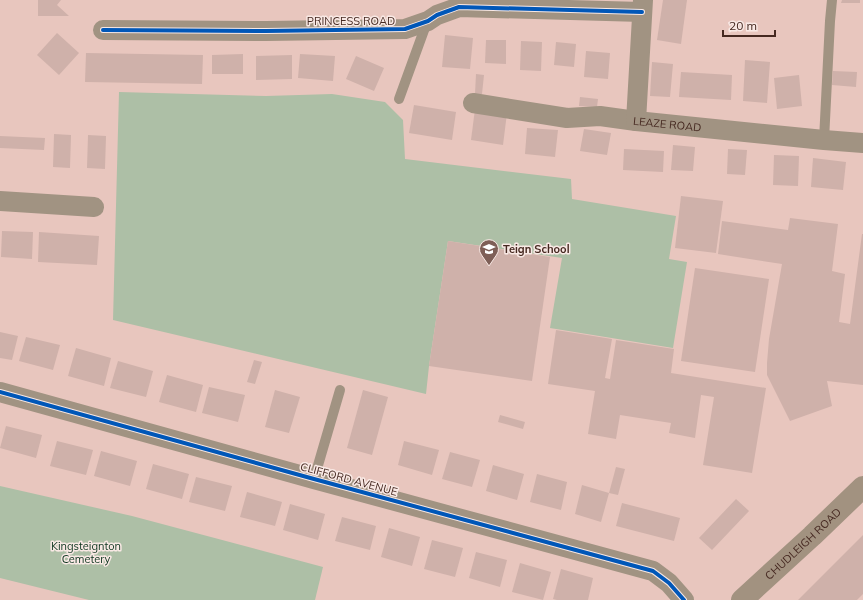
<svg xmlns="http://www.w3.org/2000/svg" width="863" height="600" viewBox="0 0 863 600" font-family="Mulish,sans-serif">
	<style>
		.green { fill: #adbfa6 }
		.building { fill: #cfb1aa }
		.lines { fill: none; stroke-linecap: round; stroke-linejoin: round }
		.lane { stroke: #a19382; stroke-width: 10 }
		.street { stroke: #a19382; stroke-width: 20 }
		.secondary { stroke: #a29280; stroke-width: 22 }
		.cycleway-casing { stroke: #f9e9e5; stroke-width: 6 }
		.cycleway { stroke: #0057b8; stroke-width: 4 }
		.labels { text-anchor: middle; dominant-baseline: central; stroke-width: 3; stroke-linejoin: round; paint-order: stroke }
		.street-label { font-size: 11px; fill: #452820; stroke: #f9e9e5 }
		.poi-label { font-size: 11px; font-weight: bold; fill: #452820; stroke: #f9e9e5; text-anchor: start }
		.park-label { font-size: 11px; fill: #0c351e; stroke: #f9e9e5 }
	</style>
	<rect width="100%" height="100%" fill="#e8c6be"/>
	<g class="green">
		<path d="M119,92l147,4 66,-2 53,8 18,18 2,39 166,20 1,20 104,17 -7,43 18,3 -14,86 -123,-20 12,-70 -114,-17 -19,125 -3,28 -313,-74z"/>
		<path d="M0,486l132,30 191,51 -8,33h-226l-89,-22z"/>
	</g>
	<g class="building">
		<path d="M38,0h23l-4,5 12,11h-31z"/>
		<path d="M663,0h24l-6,44 -24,-4z"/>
		<path d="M842,0h18v3h-19z"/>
		<path d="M57,33l22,20 -20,22 -22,-20z"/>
		<path d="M445,35l28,3 -3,31 -28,-2z"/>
		<path d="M486,40h20v24l-21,-1z"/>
		<path d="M521,41l21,1 -1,29 -21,-1z"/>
		<path d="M556,42l20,2 -2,23 -20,-2z"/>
		<path d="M586,51l24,2 -2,26 -24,-2z"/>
		<path d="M86,53l117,2 -1,29 -117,-2z"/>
		<path d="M243,54v20h-31v-19z"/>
		<path d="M300,54l35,2 -2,25 -35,-3z"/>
		<path d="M292,55v24l-36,1v-24z"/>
		<path d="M356,56l28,12 -10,23 -28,-12z"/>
		<path d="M745,60l25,2 -3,41 -24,-2z"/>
		<path d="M652,62l21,2 -3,33 -20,-1z"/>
		<path d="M833,71l24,1 -1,15 -24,-2z"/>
		<path d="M681,72l51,3 -1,25 -52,-3z"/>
		<path d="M476,74l8,1 -2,19h-7z"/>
		<path d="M799,75l3,31 -25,3 -3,-31z"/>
		<path d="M580,97l18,2 -1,8 -18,-1z"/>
		<path d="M414,105l42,7 -4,28 -43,-7z"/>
		<path d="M475,109l32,4 -4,32 -32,-5z"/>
		<path d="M527,128l31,2 -3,27 -30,-3z"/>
		<path d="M584,129l27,4 -4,22 -27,-4z"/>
		<path d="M54,134l17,1 -1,33 -17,-1z"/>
		<path d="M88,135l18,1 -1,33 -18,-1z"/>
		<path d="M0,136l45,2 -1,12 -44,-2z"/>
		<path d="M673,145l22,2 -2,24 -22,-1z"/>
		<path d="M624,149l40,2 -1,21 -40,-2z"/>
		<path d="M728,149l19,1 -2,25 -18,-1z"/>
		<path d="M774,155l25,1 -1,30 -25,-1z"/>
		<path d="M813,158l33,4 -3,28 -32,-3z"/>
		<path d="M681,196l42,5 -7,52 -41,-5z"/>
		<path d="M790,218l48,6 -6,47 13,3 -6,48 11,2 12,-90h1v151l-36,-4 5,25 -42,15 -23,-46v-12l2,-24 13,-75 -64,-10 4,-33 66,9z"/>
		<path d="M2,231l31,1 -1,27 -31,-2z"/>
		<path d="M39,232l60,4 -2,29 -59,-3z"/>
		<path d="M448,241l102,16 -18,124 -103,-15z"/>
		<path d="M695,268l74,11 -14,93 -74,-11z"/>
		<path d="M556,330l56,9 -7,39 5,1 6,-39 58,9 -3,24 95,15 -14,85 -49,-8 11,-68 -13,-2 -6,43 -26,-5 2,-10 -51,-8 -4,24 -28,-5 7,-43 -47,-7z"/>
		<path d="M0,332l18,4 -6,24 -12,-2z"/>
		<path d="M26,337l34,8 -7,25 -34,-9z"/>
		<path d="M76,348l35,10 -7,28 -36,-10z"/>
		<path d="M254,360l8,2 -7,22 -8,-2z"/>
		<path d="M118,361l35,10 -7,26 -36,-9z"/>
		<path d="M167,375l36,10 -7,27 -37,-10z"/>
		<path d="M209,387l36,8 -7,27 -36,-9z"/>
		<path d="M275,390l25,7 -11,36 -24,-6z"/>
		<path d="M363,390l25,7 -16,58 -25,-7z"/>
		<path d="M500,415l25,7 -2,7 -25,-7z"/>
		<path d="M6,426l36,9 -6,23 -36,-10z"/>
		<path d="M57,441l36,9 -7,25 -36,-9z"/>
		<path d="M404,441l35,9 -7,25 -34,-10z"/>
		<path d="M101,451l36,10 -7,25 -36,-10z"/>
		<path d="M450,452l30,8 -8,27 -30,-8z"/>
		<path d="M153,464l36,10 -7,25 -36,-10z"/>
		<path d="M493,465l31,9 -7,26 -31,-9z"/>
		<path d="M616,467l9,2 -7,26 -9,-2z"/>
		<path d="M537,474l30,8 -6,28 -31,-8z"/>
		<path d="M196,477l36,9 -7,25 -36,-9z"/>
		<path d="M582,485l27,8 -8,29 -26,-8z"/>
		<path d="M247,492l35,10 -7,24 -35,-9z"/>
		<path d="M736,499l13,12 -37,39 -13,-12z"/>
		<path d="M622,503l58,15 -6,23 -58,-15z"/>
		<path d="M290,504l35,10 -7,26 -35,-10z"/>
		<path d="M342,517l34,9 -6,24 -35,-9z"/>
		<path d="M389,528l31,9 -8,29 -31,-9z"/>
		<path d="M863,535v59l-6,6h-59z"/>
		<path d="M432,540l31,8 -8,29 -31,-8z"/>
		<path d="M476,552l31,8 -7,27 -31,-9z"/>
		<path d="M520,563l31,9 -8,28 -31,-8z"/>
		<path d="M561,569l32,9 -5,22h-31l-4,-1z"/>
	</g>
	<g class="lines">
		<g class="lane">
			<path d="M399,99l28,-77"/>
			<path d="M824,140l6,-119 2,-21"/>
			<path d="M314,479l26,-89"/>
		</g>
		<g class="street">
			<path d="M103,30l163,1 139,-2 23,-8 9,-6 22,-8 183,5"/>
			<path id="s1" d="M473,103l94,15 33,-2 36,5 188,19 39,3"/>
			<path d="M636,121l7,-121"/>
			<path d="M0,201l94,6"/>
			<path d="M0,392l314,87 339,92 16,12 15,17"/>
		</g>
		<path class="secondary" id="s2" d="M742,600l70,-64 51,-49"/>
		<g class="cycleway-casing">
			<g id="cycleway">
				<path d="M103,30l163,1 139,-2 23,-8 9,-6 22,-8 183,5"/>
				<path d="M0,392l314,87 339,92 16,12 15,17"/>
			</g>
		</g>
		<use href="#cycleway" class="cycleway"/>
	</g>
	<defs>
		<g id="school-pin" transform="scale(1)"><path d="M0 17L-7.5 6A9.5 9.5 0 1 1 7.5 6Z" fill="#7e5f57" stroke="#f9e9e5"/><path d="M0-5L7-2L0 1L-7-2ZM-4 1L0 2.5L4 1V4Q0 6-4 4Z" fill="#fff"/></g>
	</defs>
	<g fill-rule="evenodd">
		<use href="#school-pin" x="489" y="249"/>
	</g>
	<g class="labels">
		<g class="street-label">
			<text x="351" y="21">PRINCESS ROAD</text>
			<text stroke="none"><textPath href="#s1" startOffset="196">LEAZE ROAD</textPath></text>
			<text transform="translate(349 479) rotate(15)">CLIFFORD AVENUE</text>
			<text stroke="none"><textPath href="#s2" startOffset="83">CHUDLEIGH ROAD</textPath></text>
		</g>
		<g class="poi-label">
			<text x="503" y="249">Teign School</text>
		</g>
		<g class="park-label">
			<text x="86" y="546">Kingsteignton<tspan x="86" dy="13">Cemetery</tspan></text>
		</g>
	</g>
	<path d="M723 30v6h52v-6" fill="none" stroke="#452820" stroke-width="2"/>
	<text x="729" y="30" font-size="12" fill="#452820" stroke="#f9e9e5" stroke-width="3" paint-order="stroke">20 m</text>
</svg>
